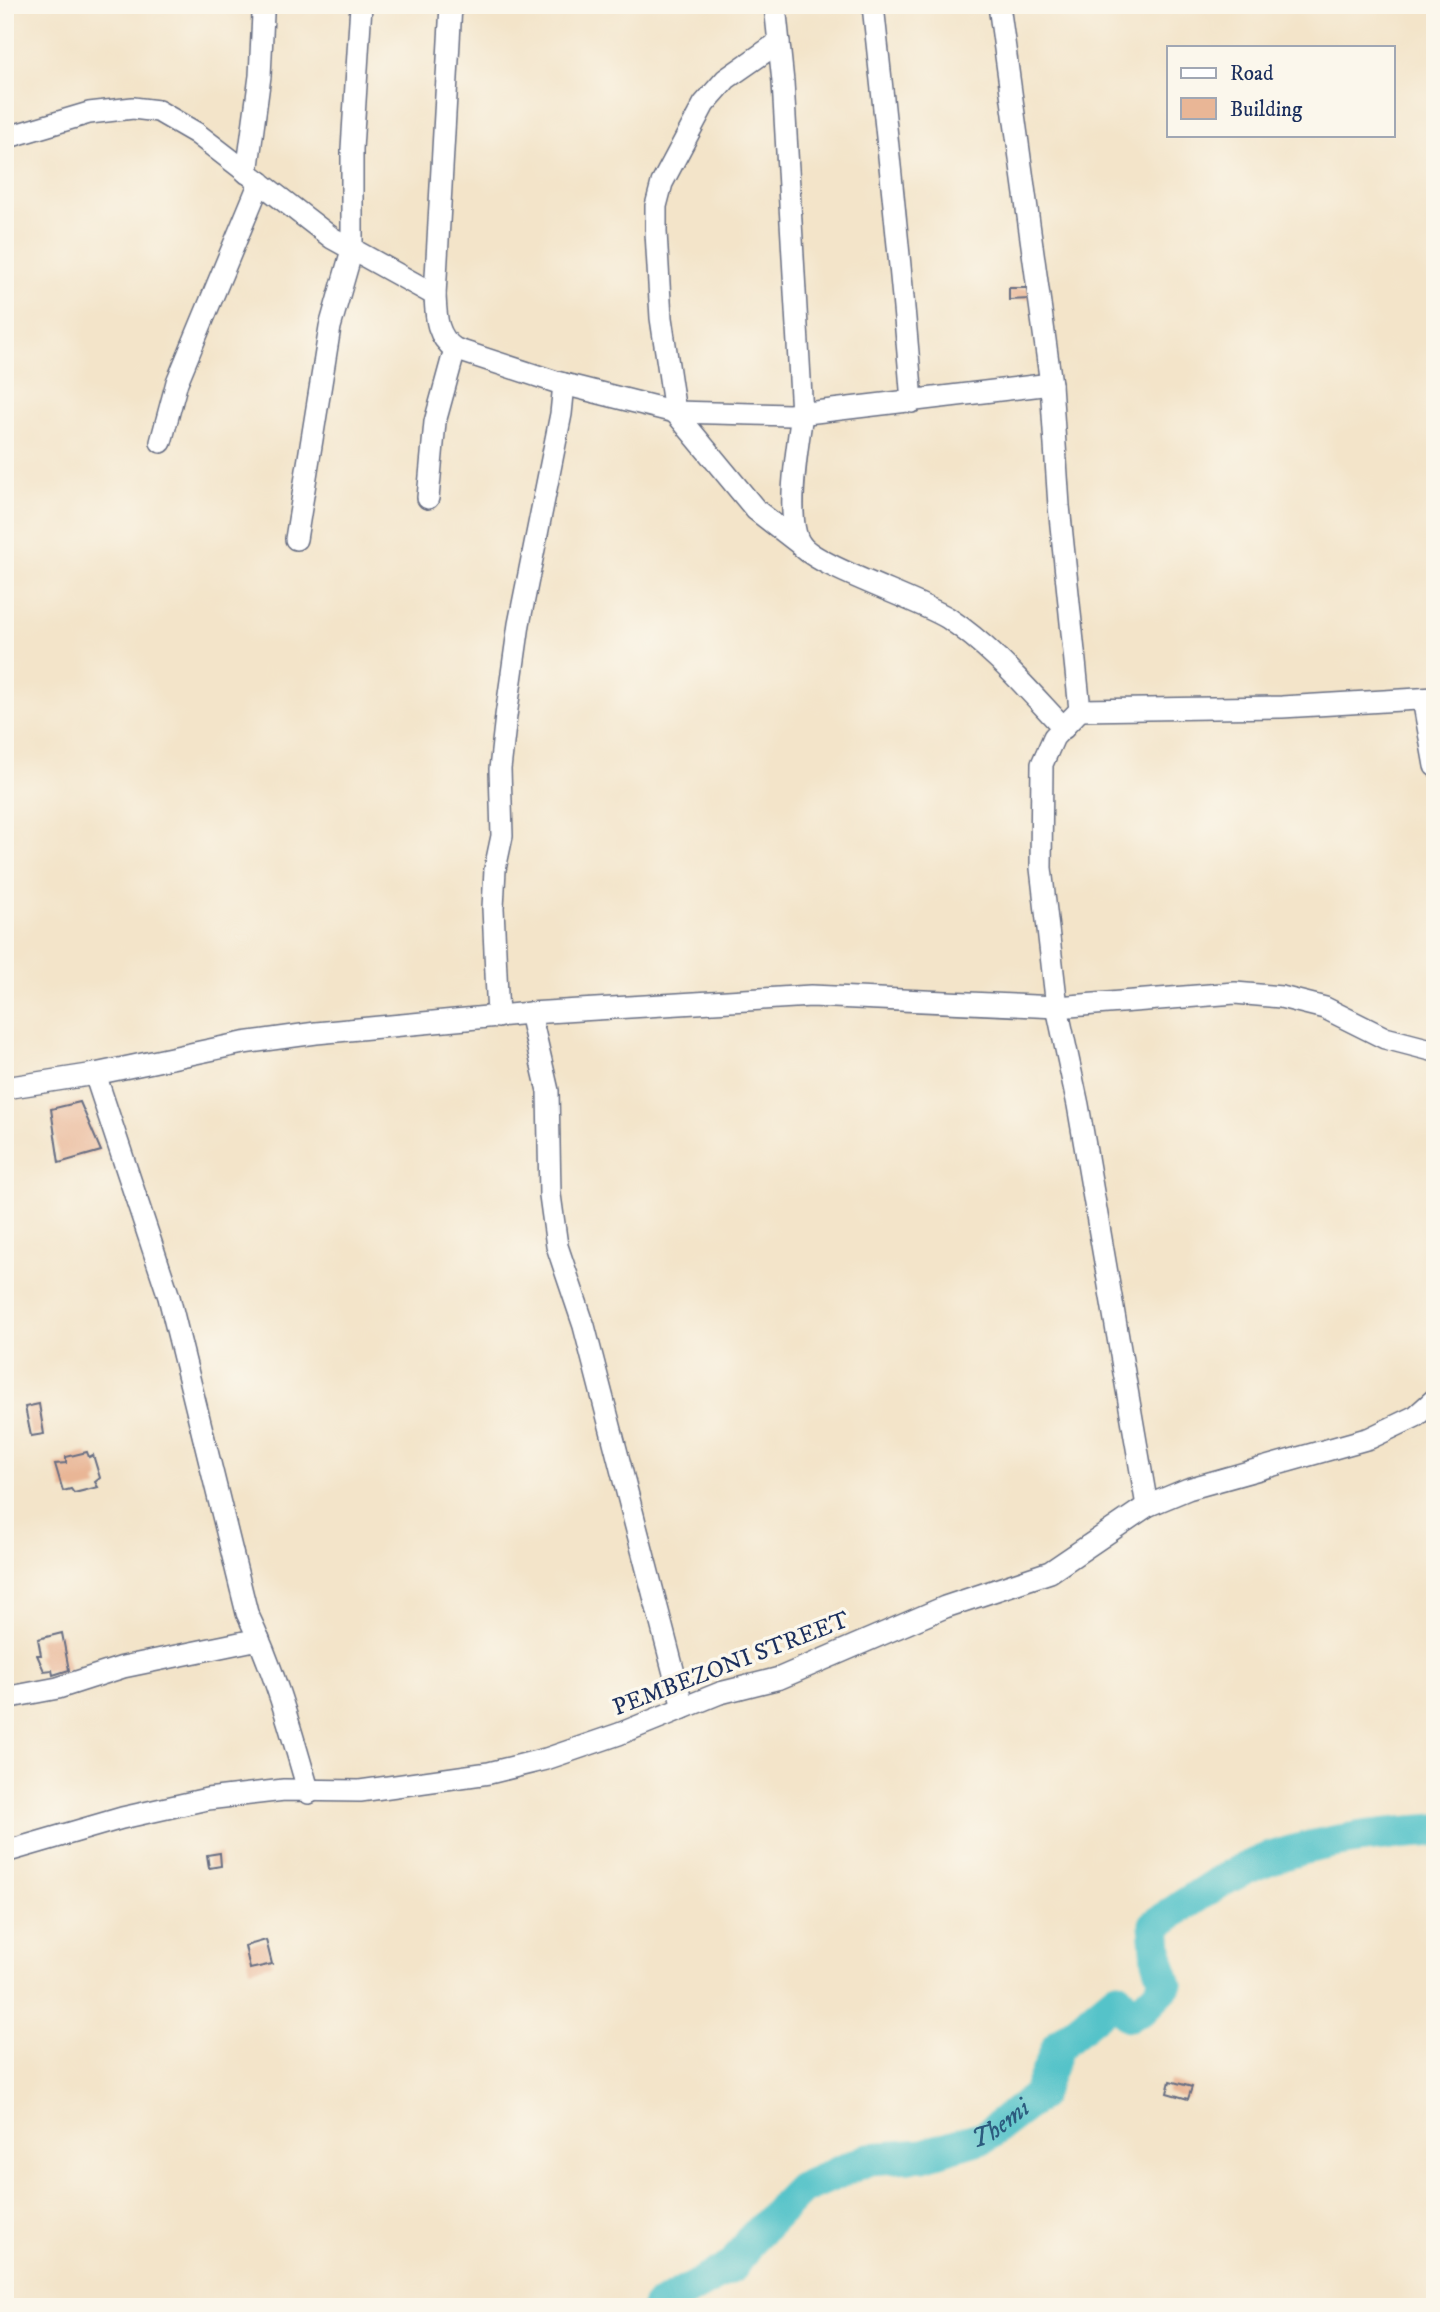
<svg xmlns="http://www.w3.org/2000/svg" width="1440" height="2312" viewBox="0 0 1440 2312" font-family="'IM FELL DW Pica',serif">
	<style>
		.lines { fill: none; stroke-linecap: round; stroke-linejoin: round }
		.river { stroke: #55c3c9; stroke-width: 33 }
		.building { fill: #e9b696 }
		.minor-casing { stroke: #676e83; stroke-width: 24 }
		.minor { stroke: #fff; stroke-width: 21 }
		.labels { text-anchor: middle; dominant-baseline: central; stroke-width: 7; stroke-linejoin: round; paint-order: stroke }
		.street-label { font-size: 24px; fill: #1b2f5e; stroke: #fbf7ec }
		.water-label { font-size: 26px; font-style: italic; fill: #2c5b7e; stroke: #fbf7ec }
	</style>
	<rect width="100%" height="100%" fill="#fbf7ec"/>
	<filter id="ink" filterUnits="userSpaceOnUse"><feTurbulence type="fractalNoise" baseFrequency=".0143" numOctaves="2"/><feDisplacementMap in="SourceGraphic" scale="14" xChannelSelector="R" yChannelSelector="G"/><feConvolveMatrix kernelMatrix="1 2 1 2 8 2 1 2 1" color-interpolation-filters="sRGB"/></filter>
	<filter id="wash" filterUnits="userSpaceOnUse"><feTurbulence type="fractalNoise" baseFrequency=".00686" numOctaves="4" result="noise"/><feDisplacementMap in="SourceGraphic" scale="28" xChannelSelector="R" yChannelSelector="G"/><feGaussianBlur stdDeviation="1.57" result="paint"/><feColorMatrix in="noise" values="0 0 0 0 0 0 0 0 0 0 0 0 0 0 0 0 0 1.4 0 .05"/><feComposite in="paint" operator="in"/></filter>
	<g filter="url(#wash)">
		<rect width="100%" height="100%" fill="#f3e4c9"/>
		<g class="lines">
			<path class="river" id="s1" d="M658,2307l75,-41 17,-25 51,-52 68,-30 54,-4 63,-19 52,-40 20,-50 59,-49 12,18 12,-5 25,-25 -8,-25 -3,-35c36,-25 74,-53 116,-67 53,-18 109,-24 164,-28"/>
		</g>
		<g id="blocks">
			<g class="building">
				<path d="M1009,288h20l1,11 -21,1z"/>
				<path d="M80,1102l21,49 -42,12 -8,-54z"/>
				<path d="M39,1404l5,30 -13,2 -6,-29z"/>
				<path d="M87,1452l2,5 4,-2 7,23 -5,4 3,5 -24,6 -3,-4 -8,2 -8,-27 11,-1v-6z"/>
				<path d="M62,1633l7,37 -16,5 -1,-5 -8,1 -7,-16h4l-3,-16z"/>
				<path d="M220,1853l1,13 -12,2 -2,-13z"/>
				<path d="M266,1940l6,24 -22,5 -5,-23z"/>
				<path d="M1170,2081l22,6 -4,12 -21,-6z"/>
			</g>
		</g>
	</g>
	<g filter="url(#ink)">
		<use href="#blocks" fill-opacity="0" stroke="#676e83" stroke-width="2"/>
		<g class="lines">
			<g class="minor-casing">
				<g id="minor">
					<path d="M451,5l-16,290c1,21 1,41 20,54l101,33 119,30 115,3 261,-31"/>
					<path d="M775,5l8,77 19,332c-4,29 -18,108 -1,131 15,21 116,54 147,73 45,30 79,71 116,110"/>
					<path d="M873,5c14,133 29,265 39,397"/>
					<path d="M999,5l52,379 8,122 21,204 -26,27 -12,27 -1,104 16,139 21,98 69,401"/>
					<path d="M779,42l-53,37 -22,25 -42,79 -6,23v26l5,86 14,94 81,98 45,35"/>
					<path d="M5,138l84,-25 44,-5 25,3 38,22 136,105 103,57"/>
					<path d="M247,173l13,-97 3,-62"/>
					<path d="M161,442l16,-60 83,-200"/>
					<path d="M428,498l7,-76 20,-73"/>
					<path d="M296,539l34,-212 22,-77v-101l9,-144"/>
					<path d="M1423,699l12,67"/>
					<path d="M1080,710l202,-3 153,-9"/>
					<path d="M530,1013l18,78 2,104 7,51 27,80 99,382"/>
					<path d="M498,1017l-5,-109 2,-39 7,-33 -2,-67 6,-53 13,-92 42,-210 3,-30"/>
					<path d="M95,1074l74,223 78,316c28,58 44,118 62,180"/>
					<path d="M5,1088l90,-14 148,-31 73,-10 214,-20 281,-17 246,11 178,-14 46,4 44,11 60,30 50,13"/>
					<path d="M5,1698l53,-10 65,-21 136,-28"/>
					<path d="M5,1852l117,-34 85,-19 77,-9 76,1 129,-18 57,-14 73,-25 101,-41 60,-15 165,-71 105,-35 97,-66 41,-17 182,-51 46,-22 19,-17"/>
				</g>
			</g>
			<use href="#minor" class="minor"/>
		</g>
	</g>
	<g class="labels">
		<g class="street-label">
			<text transform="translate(731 1664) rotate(-21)">PEMBEZONI STREET</text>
		</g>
		<g class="water-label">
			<text stroke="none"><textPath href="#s1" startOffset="401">Themi</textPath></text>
		</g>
	</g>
	<rect width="1440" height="2312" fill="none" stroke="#fbf7ec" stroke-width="28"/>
	<rect x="1167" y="46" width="228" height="91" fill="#fbf7ec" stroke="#a1a7b3" stroke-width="2"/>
	<rect x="1181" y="68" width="35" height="10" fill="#ffffff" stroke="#a1a7b3" stroke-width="2"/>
	<text x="1230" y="80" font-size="21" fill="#1b2f5e">Road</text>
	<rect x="1181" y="98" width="35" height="21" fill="#e9b696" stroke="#a1a7b3" stroke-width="2"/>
	<text x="1230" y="116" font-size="21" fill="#1b2f5e">Building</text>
</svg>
